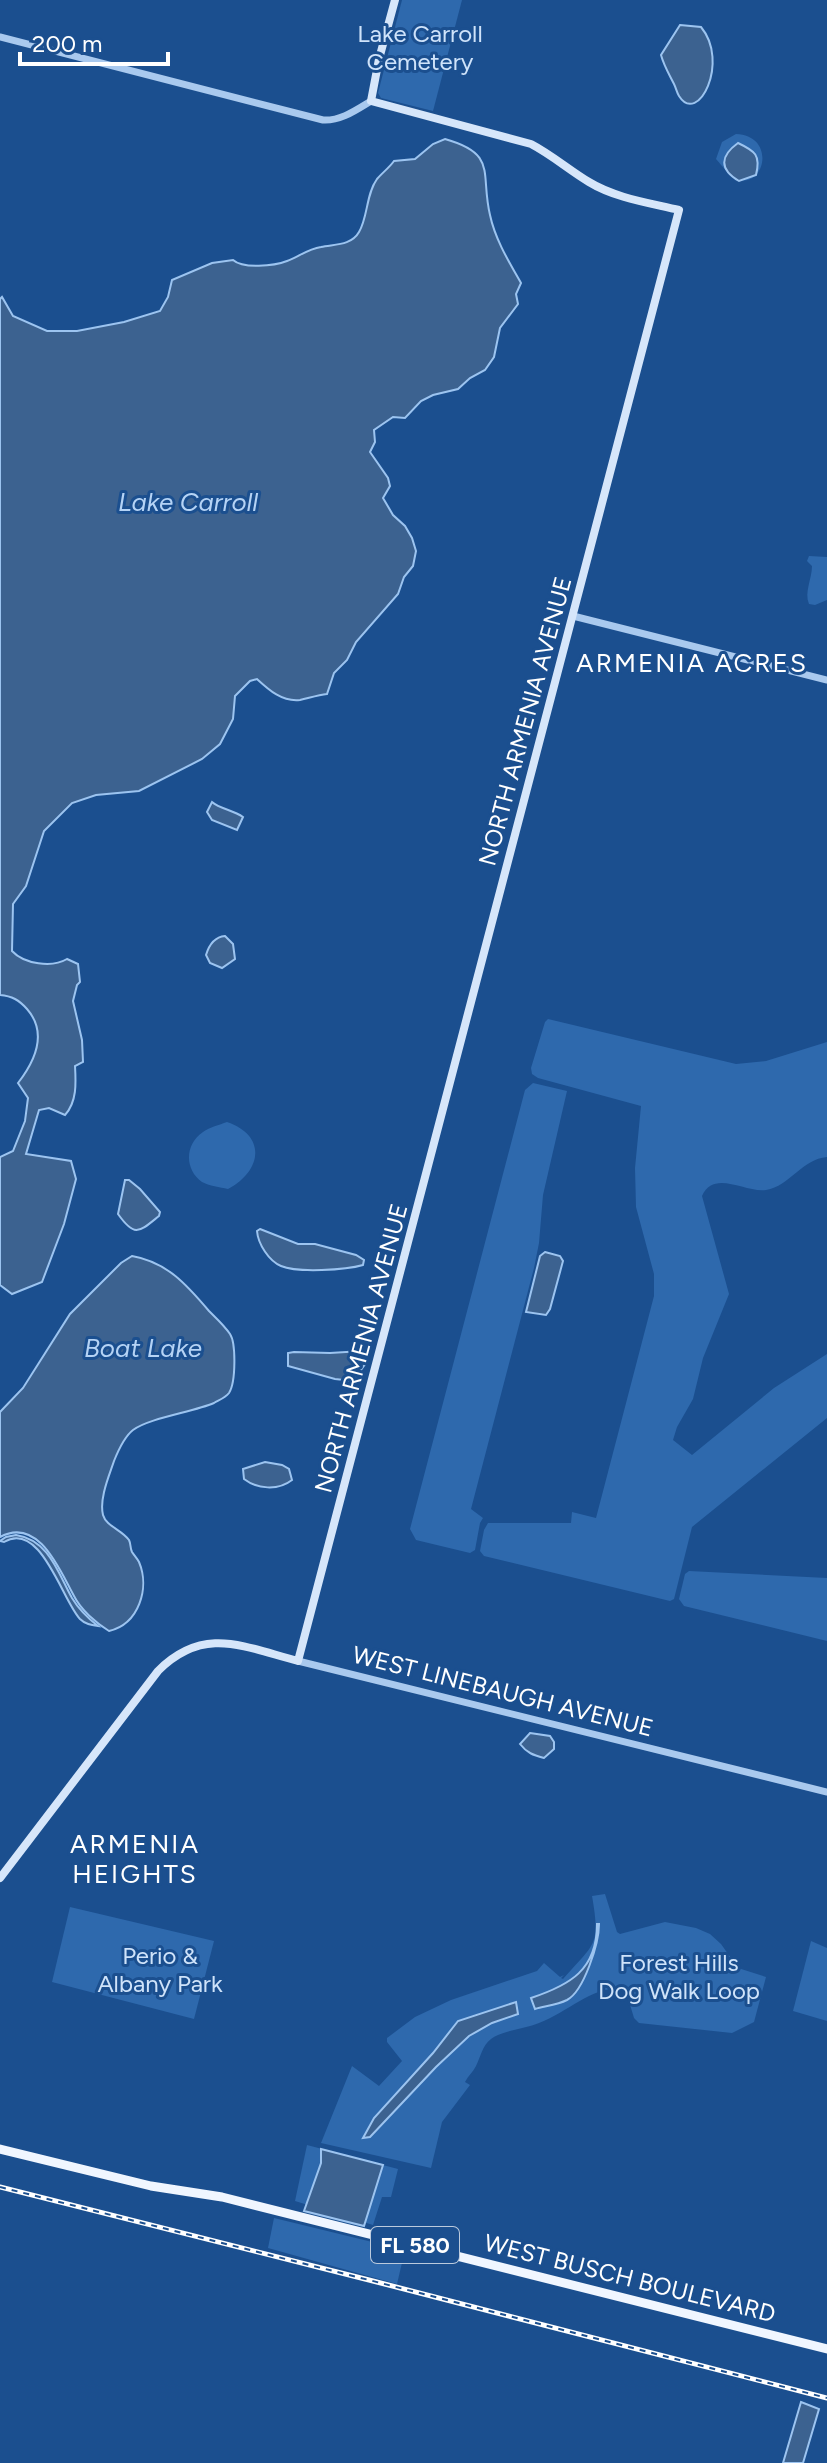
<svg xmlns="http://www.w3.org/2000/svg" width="827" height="2463" viewBox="0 0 827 2463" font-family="Figtree,sans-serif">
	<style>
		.green { fill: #2e69ad }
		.water { fill: #3c6290; stroke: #9cc4f0; stroke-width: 2 }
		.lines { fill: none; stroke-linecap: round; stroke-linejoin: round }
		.tertiary { stroke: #a9c9ee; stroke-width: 7 }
		.secondary { stroke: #d6e6fa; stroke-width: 8 }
		.primary { stroke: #f0f6ff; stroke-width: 9 }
		.rail-casing { stroke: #fff; stroke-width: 5 }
		.rail { stroke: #1b4f8f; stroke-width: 2; stroke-dasharray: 6; stroke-linecap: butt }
		.labels { text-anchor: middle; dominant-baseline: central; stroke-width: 6; stroke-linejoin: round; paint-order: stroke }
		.shield { fill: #1b4f8f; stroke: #bbcadd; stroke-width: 2 }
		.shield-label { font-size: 22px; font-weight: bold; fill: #fff }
		.park-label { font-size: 24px; fill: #cfe3fa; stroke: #1b4f8f }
		.street-label { font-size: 24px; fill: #fff; stroke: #1b4f8f }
		.water-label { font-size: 26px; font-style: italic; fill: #b5d3f5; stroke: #1b4f8f }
		.neighbourhood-label { font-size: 26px; letter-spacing: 2px; fill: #fff; stroke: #1b4f8f }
	</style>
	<rect width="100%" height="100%" fill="#1b4f8f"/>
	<g class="green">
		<path d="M402,0h60l-29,111 -52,-13 -3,-5z"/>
		<path d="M736,134c40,2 29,52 4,46 -10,-3 -17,-13 -24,-21l6,-17z"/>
		<path d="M809,556l18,1v43l-12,5 -6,-1c-5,-12 3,-25 3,-38l-5,-5z"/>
		<path d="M548,1019l188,45 30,-3 61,-19v115c-25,2 -37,29 -61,33 -21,3 -52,-21 -64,6l27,98 -26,64 -10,41 -16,28 -4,13 19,15 82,-67 53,-34v64l-135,109 -18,72 -4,2 -186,-45 -4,-5 4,-21 4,-7h83l1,-11 24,6 58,-222v-22l-18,-67 -1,-39 6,-62 -103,-28 -6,-4 -1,-6 14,-46z"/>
		<path d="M533,1083l34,8 -24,104 -4,48 -5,25 -63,241 12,9 -3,5 -5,27 -5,3 -54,-13 -6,-11 115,-439z"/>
		<path d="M227,1122c41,14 34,50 1,67 -8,-2 -19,-3 -26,-7 -18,-13 -17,-38 1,-50 7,-5 16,-7 24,-10z"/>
		<path d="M689,1571l138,7v63l-143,-35 -5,-7 6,-25z"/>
		<path d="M605,1894l12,38 3,2 45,-12 31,6 14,6 11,10 17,24 28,9 -12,45 -22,11 -93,-10 -5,-5 -9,-30c-34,-2 -55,23 -86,35 -14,6 -36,7 -48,16 -9,7 -10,17 -15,27 -3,6 -8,10 -11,16l5,3 -28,37 -11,46 -110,-25 31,-77 27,20 23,-25 -15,-19v-4l28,-21 36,-17 86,-29 7,-8 16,14 4,-2 -3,3 2,1c31,-36 38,-32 29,-83z"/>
		<path d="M70,1907l144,34 -20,78 -142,-37z"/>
		<path d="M811,1941l16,7v73l-34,-10z"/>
		<path d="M307,2145l91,24 -7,28h-9l-9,28 -78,-24z"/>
		<path d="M274,2218l131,32 -8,34 -129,-36z"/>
	</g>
	<g class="water">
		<path d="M680,25l21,2c29,35 -3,99 -22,69 -2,-3 -3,-8 -5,-12 -5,-10 -10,-18 -13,-29z"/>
		<path d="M445,139c53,15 35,34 45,76 5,24 19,47 31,68l-5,11 2,10 -18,24 -6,29 -9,13 -15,8 -12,11 -25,6 -12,6 -16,17 -12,-1 -19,13 1,12 -5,10 18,26 2,8 -7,12 10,17 12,11 7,12 4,13 -3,15 -9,11 -6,17 -42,48 -9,18 -13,13 -7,21c-9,1 -18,4 -27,6 -18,2 -31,-10 -43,-21l-7,2 -15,15 -2,23 -13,25 -18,15 -63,32 -43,4 -24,8 -28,28 -18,55 -13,18 -1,47c12,13 40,17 55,8l11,5 2,18 -3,3 -4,16 9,39 1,22 -8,4c1,17 2,36 -10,49l-16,-7 -10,2 -13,44 45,7 5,18 -12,45 -22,58 -30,12 -12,-9v-128l13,-6 12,-30 3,-23 -10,-15c17,-22 30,-50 9,-74 -8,-9 -15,-13 -27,-14v-696l2,-2 11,19 34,15h30l47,-9 36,-11 8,-14 4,-17 40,-17 21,-3c10,9 41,6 54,1 11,-4 21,-12 34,-14 13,-3 30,-1 38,-15 9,-15 7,-38 18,-53 5,-6 12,-11 17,-18l21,-2 18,-15z"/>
		<path d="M738,143c17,8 23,12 18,32l-17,6c-20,-12 -19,-25 -1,-38z"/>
		<path d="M212,802c8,7 21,8 31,15l-6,13 -25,-10 -5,-8z"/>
		<path d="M225,936l8,8 2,15 -13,9 -12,-5 -4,-8c3,-10 8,-18 19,-19z"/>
		<path d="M125,1180h4l11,9 20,23 -1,4c-20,16 -24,22 -41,-2z"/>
		<path d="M260,1229l38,15h17l41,11 8,5 -1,5c-17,5 -66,8 -82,1 -12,-5 -23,-22 -24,-35z"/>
		<path d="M545,1252l15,4 3,5 -13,48 -4,6 -20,-3 14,-56z"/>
		<path d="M132,1256c35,6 55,29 77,55 7,7 15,14 21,23 6,9 6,48 -1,59 -4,5 -10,7 -15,10 -21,9 -65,15 -81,27 -9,7 -15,21 -19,31 -5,15 -15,38 -11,54 3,11 19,15 26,25 2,4 1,8 3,12 2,3 5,6 7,10 11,26 0,62 -30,69 -13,-8 -28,-21 -35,-35 -14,-25 -35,-80 -74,-59v-125l23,-24 47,-74 51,-51z"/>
		<path d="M362,1351l5,3 -1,9 -13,18 -18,-2 -47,-13v-13l6,-1 36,1z"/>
		<path d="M265,1462l17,3 7,4 3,11c-14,11 -35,9 -48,-1l-1,-10z"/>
		<path d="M16,1535c33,5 42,38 56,63 6,10 17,21 26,28 -7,-1 -13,-2 -18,-7 -18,-19 -39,-99 -76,-77l-4,-1 6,-4z"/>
		<path d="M530,1733l20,3 4,6v7l-10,9c-11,-3 -17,-5 -24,-14z"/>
		<path d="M597,1924h2c0,19 -15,67 -32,76 -10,5 -22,6 -32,9l-4,-11c39,-13 66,-28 66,-74z"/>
		<path d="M516,2002l2,12 -26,9 -23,13 -33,31 -66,70 -7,1 11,-20 59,-65 25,-32z"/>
		<path d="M321,2149l62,16 -19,61 -60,-15 17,-48z"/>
		<path d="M801,2402l18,7 -16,54h-20z"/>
	</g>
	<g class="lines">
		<g class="tertiary">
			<path d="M0,37l323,83c18,1 33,-10 48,-19"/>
			<path d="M573,616l254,64"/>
			<path d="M298,1661l529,131"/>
		</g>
		<path class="secondary" d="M0,1878l158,-207c46,-46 86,-24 140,-10l381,-1451c-29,-7 -64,-12 -90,-28 -20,-12 -37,-27 -58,-38l-160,-43 8,-42 16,-59"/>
		<path class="primary" d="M0,2149l151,37 71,11 605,152"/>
		<g class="rail-casing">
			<path id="rail" d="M0,2187l369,93 458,118"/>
		</g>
		<use href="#rail" class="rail"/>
	</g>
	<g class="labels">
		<rect class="shield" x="371" y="2227" width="88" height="36" rx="6"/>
		<g class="shield-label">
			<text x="415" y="2245">FL 580</text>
		</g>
		<g class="park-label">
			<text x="420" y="33">Lake Carroll<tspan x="420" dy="28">Cemetery</tspan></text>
			<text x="160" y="1955">Perio &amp;<tspan x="160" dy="28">Albany Park</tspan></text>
			<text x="679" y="1962">Forest Hills<tspan x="679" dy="28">Dog Walk Loop</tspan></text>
		</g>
		<g class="street-label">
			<text transform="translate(525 721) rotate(-75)">NORTH ARMENIA AVENUE</text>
			<text transform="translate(361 1348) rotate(-75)">NORTH ARMENIA AVENUE</text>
			<text transform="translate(503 1691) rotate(14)">WEST LINEBAUGH AVENUE</text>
			<text transform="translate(630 2278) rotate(14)">WEST BUSCH BOULEVARD</text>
		</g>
		<g class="water-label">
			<text x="188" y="502">Lake Carroll</text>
			<text x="143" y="1348">Boat Lake</text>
		</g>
		<g class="neighbourhood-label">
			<text x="692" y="663">ARMENIA ACRES</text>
			<text x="135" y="1844">ARMENIA<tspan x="135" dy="30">HEIGHTS</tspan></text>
		</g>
	</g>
	<path d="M20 52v12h148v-12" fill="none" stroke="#ffffff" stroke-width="4"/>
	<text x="32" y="52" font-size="24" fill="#ffffff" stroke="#1b4f8f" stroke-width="6" paint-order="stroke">200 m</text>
</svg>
